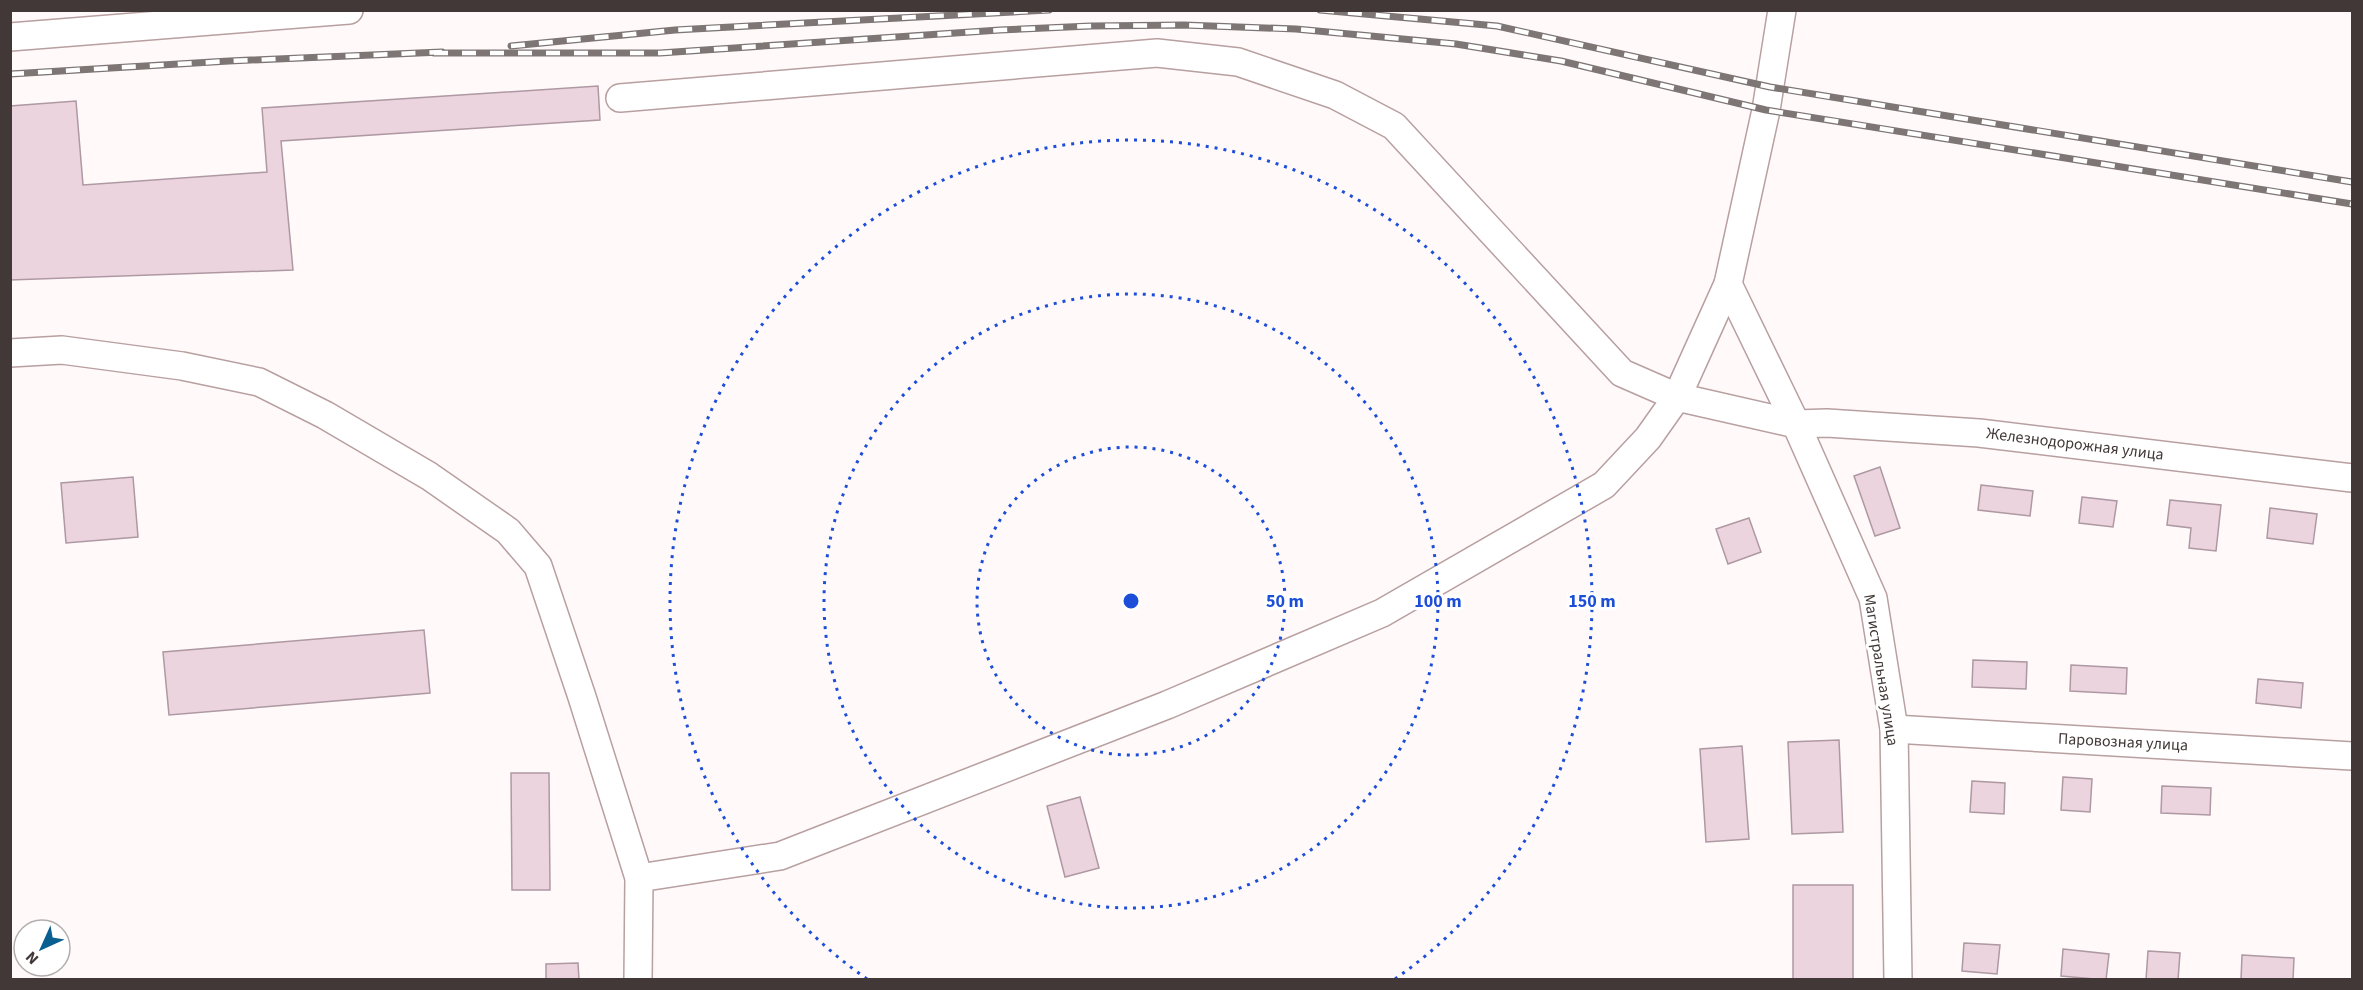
<svg xmlns="http://www.w3.org/2000/svg" width="2363" height="990" viewBox="0 0 2363 990" font-family="'Source Sans 3',sans-serif">
	<style>
		.building { fill: #ecd4df; stroke: #ae98a2; stroke-width: 1.5 }
		.lines { fill: none; stroke-linecap: round; stroke-linejoin: round }
		.minor-casing { stroke: #b89fa0; stroke-width: 30 }
		.minor { stroke: #fff; stroke-width: 27 }
		.rail-casing { stroke: #7e7575; stroke-width: 7 }
		.rail { stroke: #fff; stroke-width: 4.5; stroke-dasharray: 14; stroke-linecap: butt }
		.ring { fill: none; stroke: #1d4ed8; stroke-width: 3; stroke-dasharray: 3 6 }
		.labels { text-anchor: middle; dominant-baseline: central; stroke-width: 6; stroke-linejoin: round; paint-order: stroke }
		.street-label { font-size: 16px; fill: #423838; stroke: #fff }
		.centre { fill: #1d4ed8; stroke: #fff; stroke-width: 3 }
		.ring-label { font-size: 18px; text-anchor: middle; font-weight: bold; fill: #1d4ed8; stroke: #fff; stroke-width: 6; stroke-linejoin: round; paint-order: stroke }
	</style>
	<rect width="100%" height="100%" fill="#fff9fa"/>
	<g class="building">
		<path d="M598,86l2,34 -319,21 12,129 -283,10v-174l66,-5 7,84 184,-13 -5,-64z"/>
		<path d="M1880,467l20,61 -25,8 -21,-60z"/>
		<path d="M133,477l5,60 -72,6 -5,-60z"/>
		<path d="M1981,485l52,6 -3,25 -52,-6z"/>
		<path d="M2082,497l35,4 -4,26 -34,-4z"/>
		<path d="M2170,500l51,5 -5,46 -27,-3 2,-20 -24,-3z"/>
		<path d="M2270,508l47,6 -4,30 -46,-6z"/>
		<path d="M1749,518l12,34 -33,12 -12,-35z"/>
		<path d="M424,630l6,63 -261,22 -6,-63z"/>
		<path d="M1973,660l54,2 -1,27 -54,-2z"/>
		<path d="M2071,665l56,3 -1,26 -56,-3z"/>
		<path d="M2258,679l45,4 -2,25 -45,-5z"/>
		<path d="M1839,740l4,92 -51,2 -4,-92z"/>
		<path d="M1742,746l7,93 -43,3 -6,-93z"/>
		<path d="M511,773h38l1,117h-38z"/>
		<path d="M2063,777l29,2 -2,33 -29,-2z"/>
		<path d="M1972,781l33,2 -1,31 -34,-2z"/>
		<path d="M2162,786l49,2 -1,27 -49,-2z"/>
		<path d="M1080,797l19,71 -34,9 -18,-71z"/>
		<rect x="1793" y="885" width="60" height="95"/>
		<path d="M1964,943l36,2 -3,29 -35,-3z"/>
		<path d="M2063,949l46,5 -3,26 -45,-4z"/>
		<path d="M2148,951l32,2 -2,27h-32z"/>
		<path d="M2242,955l52,3 -1,22h-52z"/>
		<path d="M578,963l1,17h-33v-16z"/>
	</g>
	<g class="lines">
		<g class="minor-casing">
			<g id="minor">
				<path d="M10,37l339,-27"/>
				<path d="M620,98l537,-45 81,9 97,33 59,31 228,247 55,24 119,27 31,-1 152,10 373,45"/>
				<path d="M1728,284l68,140 77,174 21,131 4,251"/>
				<path d="M10,353l52,-3 120,16 77,16 66,33 104,61 79,55 30,35 44,131 57,181 -1,102"/>
				<path d="M1894,729l458,27"/>
				<path d="M639,878l141,-22 387,-151 215,-92 222,-128 44,-47 29,-41 51,-113 38,-174 16,-100"/>
			</g>
		</g>
		<use href="#minor" class="minor"/>
		<g class="rail-casing">
			<g id="rail">
				<path d="M1320,10l177,16 273,61 582,95"/>
				<path d="M511,46l164,-16 374,-20"/>
				<path d="M434,53h226l340,-23 91,-4 93,-1 112,4 160,15 105,17 205,49 586,94"/>
				<path d="M10,74l219,-13 213,-9"/>
			</g>
		</g>
		<use href="#rail" class="rail"/>
	</g>
	<g class="ring">
		<circle cx="1131" cy="601" r="154"/>
		<circle cx="1131" cy="601" r="307"/>
		<path d="M867 979A461 461 0 1 1 1395 979"/>
	</g>
	<g class="labels">
		<g class="street-label">
			<text transform="translate(2075 444) rotate(7)">Железнодорожная улица</text>
			<text transform="translate(1881 670) rotate(81)">Магистральная улица</text>
			<text transform="translate(2123 742) rotate(3)">Паровозная улица</text>
		</g>
	</g>
	<circle cx="1131" cy="601" r="9" class="centre"/>
	<g class="ring-label">
		<text x="1285" y="607">50 m</text>
		<text x="1438" y="607">100 m</text>
		<text x="1592" y="607">150 m</text>
	</g>
	<rect width="2363" height="990" fill="none" stroke="#423838" stroke-width="24"/>
	<g transform="translate(42 948) rotate(225)"><circle r="28" fill="#ffffff" stroke="#b3afaf" stroke-width="1.5"/>
	<path d="M0-4.5L10 22L0 15L-10 22Z" fill="#0a5f91"/>
	<text y="-9" font-size="16" font-weight="bold" text-anchor="middle" fill="#423838">N</text>
	</g>
</svg>
